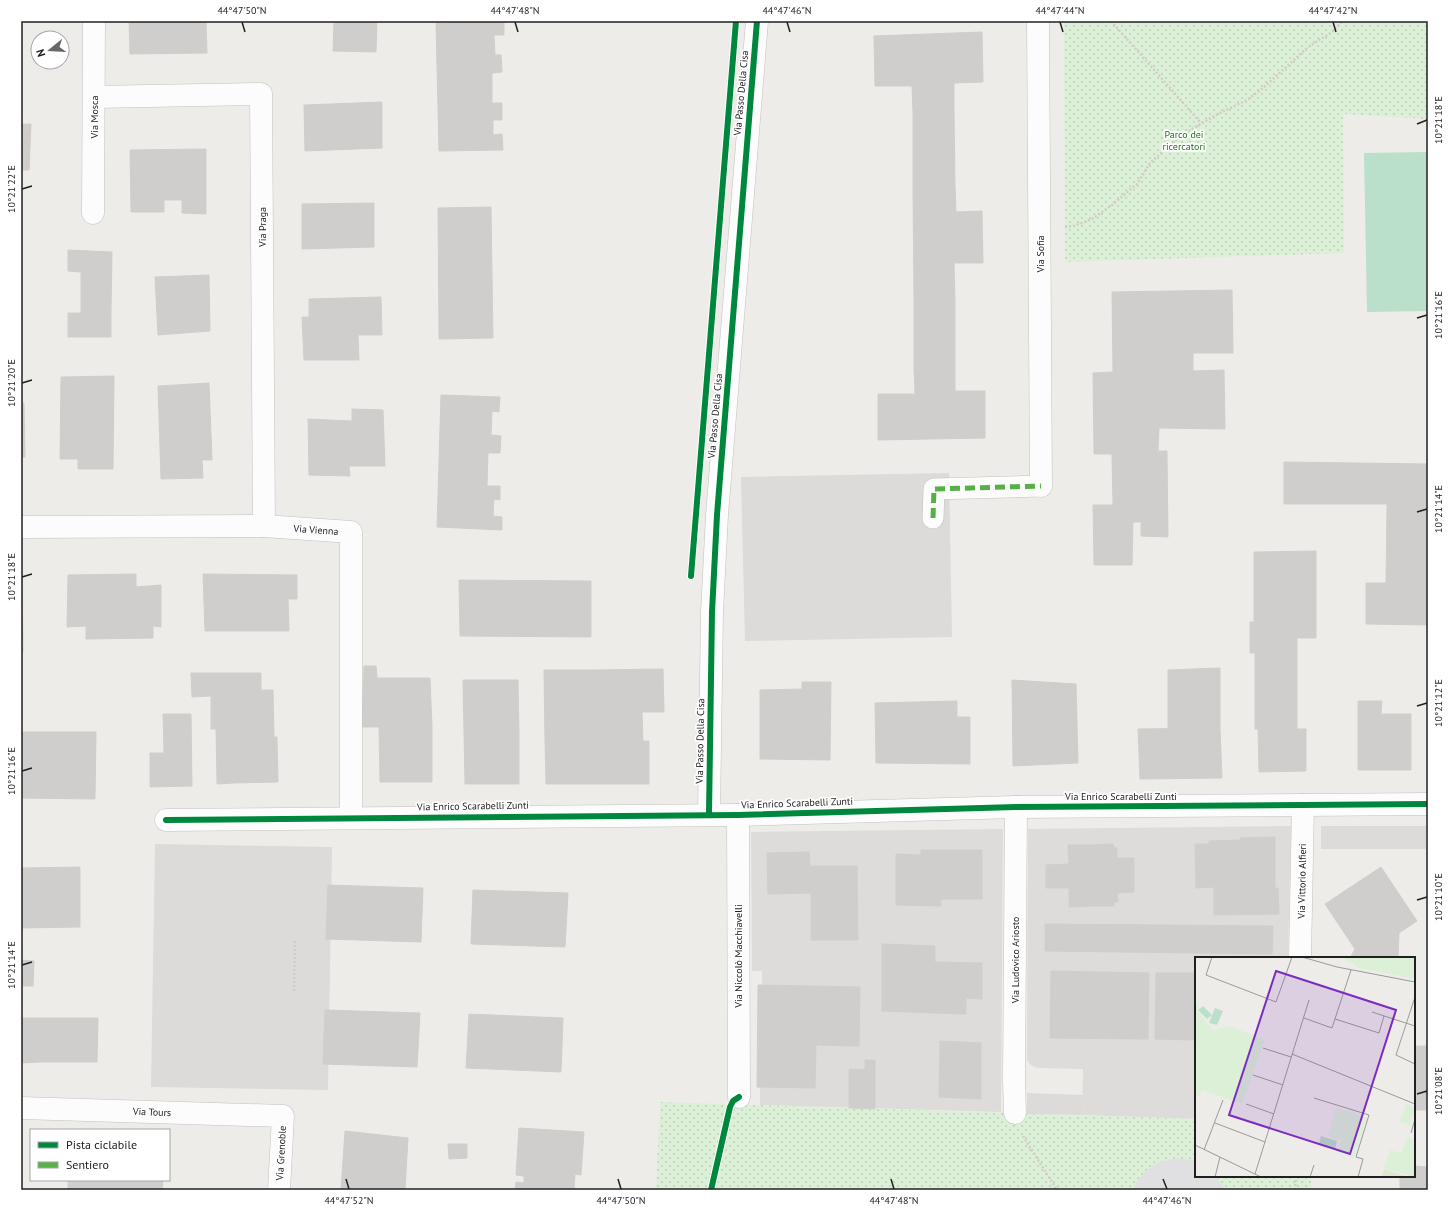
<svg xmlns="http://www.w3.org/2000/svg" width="1449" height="1211" viewBox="0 0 1449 1211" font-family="'PT Sans',sans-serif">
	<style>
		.residential { fill: #dddcda }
		.park { fill: url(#park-dots) }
		.pitch { fill: #badfca }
		.parking { fill: #dcdbda }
		.plaza { fill: #e0e0e3 }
		.building { fill: #d0cecc; stroke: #d1cdcb }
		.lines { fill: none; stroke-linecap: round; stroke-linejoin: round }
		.pedestrian-casing { stroke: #c1c1bf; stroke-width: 22 }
		.minor-casing { stroke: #c1c1bf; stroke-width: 23 }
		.path { stroke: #d5cac9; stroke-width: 2.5; stroke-dasharray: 2 2; stroke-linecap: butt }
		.pedestrian { stroke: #fcfcfc; stroke-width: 21 }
		.minor { stroke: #fcfcfc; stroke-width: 22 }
		.quiet { stroke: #55b145; stroke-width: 5; stroke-dasharray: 10 5; stroke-linecap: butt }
		.cycleway-casing { stroke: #fff; stroke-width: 8 }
		.cycleway { stroke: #00873e; stroke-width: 6 }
		.ticks { fill: none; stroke: #202020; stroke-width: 1.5 }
		.labels { text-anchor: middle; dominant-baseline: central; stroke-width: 3.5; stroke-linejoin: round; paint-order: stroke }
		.street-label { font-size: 10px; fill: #202020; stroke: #fff }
		.park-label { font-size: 10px; fill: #1f721a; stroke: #fff }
		.inset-road { fill: none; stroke: #9c9a99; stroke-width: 1 }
		.view { fill: #7b2cbf; fill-opacity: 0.15; stroke: #7b2cbf; stroke-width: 2 }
		.inset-edge { fill: none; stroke: #202020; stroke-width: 2 }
		.neatline { fill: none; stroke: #202020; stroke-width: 1.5 }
		.ticks-label { font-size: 10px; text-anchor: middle; fill: #202020 }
	</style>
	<defs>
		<pattern id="park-dots" width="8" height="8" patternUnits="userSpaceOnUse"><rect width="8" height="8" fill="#dcf0d8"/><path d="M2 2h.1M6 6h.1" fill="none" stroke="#bcceb9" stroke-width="1.8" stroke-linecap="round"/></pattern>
	</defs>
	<rect width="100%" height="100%" fill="#eeece9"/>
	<g class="residential">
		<path d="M1291,826l-3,132h-92v161l-114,-4 1,-46 -46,-1 -6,-3 -4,-5 1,-231z"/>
		<path d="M1003,829l-2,283 -241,-7v-17l-3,-1 1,-102h4v-14h-10l-1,-139z"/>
	</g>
	<g class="park">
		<path d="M1064,21h364v98l-85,-5 1,139 -279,9z"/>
		<path d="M660,1102l536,17v57h115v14h-655z"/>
	</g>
	<path class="pitch" d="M1428,152v159l-61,1 -3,-159z"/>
	<g class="parking">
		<path d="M949,473l3,164 -207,4 -4,-164z"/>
		<rect x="1321" y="826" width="105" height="23"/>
		<path d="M155,844l177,3 -4,243 -177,-3z"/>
		<path d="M1027,1093l56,2 -1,20 -55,-1z"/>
	</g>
	<path class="plaza" d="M1176,1158l16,2 4,2v14h20l9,14h-92l3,-7 10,-13 14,-8z"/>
	<g class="building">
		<path d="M129,21h77l1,32 -77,1z"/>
		<path d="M334,21h43l-1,31 -43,-1z"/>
		<path d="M504,21v14h-10l1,20h6l1,17 -10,1v30h10v17h-9v15l9,-1 1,16 -64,1 -3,-128z"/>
		<path d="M982,32l1,50 -29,1v27l-41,3 -1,-27h-37l-1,-50z"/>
		<path d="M382,102v46l-77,3 -1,-46z"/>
		<path d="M954,110l1,77 -42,3v-77z"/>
		<path d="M21,124h10l-2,46h-8z"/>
		<path d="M206,149v65l-24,-1v-13h-18v12h-33l-1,-62z"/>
		<path d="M955,187l1,25 26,-1 1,52h-29l1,37h-41l-1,-110z"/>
		<path d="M374,203v44l-72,2v-45z"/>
		<path d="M491,207l2,131 -54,1 -1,-131z"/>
		<path d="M68,250l44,2 -1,61h-30v-41l-13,-1z"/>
		<path d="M209,275l1,56 -52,4 -3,-58z"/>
		<path d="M1232,290l1,63h-40v18l31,-1 1,59 -66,-1 -1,23h9l1,86 -27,-1v-14h-8l-1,43h-38l-1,-60h20l-1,-51h-18l-1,-81 20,-1 -1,-80z"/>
		<path d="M381,297l1,38h-24l1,25h-55l-2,-43h7v-18z"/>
		<rect x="914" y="300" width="41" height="68"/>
		<rect x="68" y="313" width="43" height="24"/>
		<path d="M914,368h41v23h30v47l-107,2v-46h37z"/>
		<path d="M114,376l-1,93h-35v-10h-18l1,-82z"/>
		<path d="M209,383l3,77h-10l1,18 -42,1 -3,-93z"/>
		<path d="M441,395l59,2 -1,15 -7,-1 -1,24 10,1 -1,17h-12l-1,33h13v14l-6,-1 -1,17 9,1v13l-65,-3z"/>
		<path d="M21,403h3l1,54h-4z"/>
		<path d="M352,409l31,1 2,56h-36l1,10 -41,-1 -1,-56 44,2z"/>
		<path d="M1284,462l144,2v161l-62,-1v-41h20l1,-79h-103z"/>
		<path d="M1316,551v87h-19v91h9v42l-47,1 -1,-43h-3v-76h-5v-31h4v-70z"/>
		<path d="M21,573h1l1,79h-2z"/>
		<path d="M136,574v13l25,-2v42l-8,-1v12l-67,1v-13l-19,1 1,-52z"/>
		<path d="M203,574l94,1v24h-9l1,32h-84z"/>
		<path d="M459,580l132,1v56l-131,-1z"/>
		<path d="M364,666h12l1,12h53l2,49h-70z"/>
		<path d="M1220,668v60h-52v-58z"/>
		<path d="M663,669l1,43h-22l1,29h-48l-1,-71z"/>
		<path d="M544,670h50l1,71h-50z"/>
		<path d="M191,673h70v17h12l1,47 -41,1v-9h-22v-33l-19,1z"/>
		<path d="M463,680h55l1,53 -55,-1z"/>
		<path d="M1012,680l64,4 2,79 -65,3z"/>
		<path d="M802,682h29l-1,78 -70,-1v-69l42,-1z"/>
		<path d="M957,701v16h13v47l-94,-1 -1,-60z"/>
		<path d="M1358,701h24l-1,13h30v56h-53z"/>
		<path d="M163,714h28l1,72 -42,1v-34h14z"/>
		<path d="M379,727h53v55h-52z"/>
		<path d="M1220,728l2,50 -82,1 -2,-50z"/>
		<path d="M216,729h17l1,54 -17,1z"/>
		<path d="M21,732h75l-1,67 -74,-1z"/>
		<path d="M464,732l55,1v51h-54z"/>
		<path d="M277,737l1,45 -44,1 -1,-45z"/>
		<path d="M545,741h50v43h-49z"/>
		<rect x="595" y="741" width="54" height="43"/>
		<path d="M1275,837v51h3l1,26 -65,1v-28l-18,1 -1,-44h14v-3l32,-1 -1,-2z"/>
		<path d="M1113,844l1,4h3v10h17v34l-17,1 1,9h-4v4h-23v-61z"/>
		<path d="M1068,845h23v61l-22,1v-19h-23v-23l23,-1z"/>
		<path d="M921,850h17l-1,49h4v7l-45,-1v-51l25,1z"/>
		<path d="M938,850h44v49h-45z"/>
		<path d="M809,852l1,14h47l1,74h-47v-47l-43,1 -1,-41z"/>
		<path d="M80,867v60l-59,1v-60z"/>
		<path d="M1381,867l36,54 -18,12 -1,25h-48l5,-9 -30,-45z"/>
		<path d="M328,885l95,3 -2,54 -95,-3z"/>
		<path d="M473,890l95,3 -3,54 -94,-3z"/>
		<path d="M1045,924l228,2 -1,28 -227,-3z"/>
		<path d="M882,944l53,2 -1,67 -52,-2z"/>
		<path d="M21,960l13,1 -1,25h-12z"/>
		<path d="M935,962l47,1v36l-16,-1v16l-32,-1z"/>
		<path d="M1051,971l98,2 -1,66 -98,-1z"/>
		<path d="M1156,973h40v67l-41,-1z"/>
		<path d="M758,985l102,2 -1,59 -43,-1 -1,43 -58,-1z"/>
		<path d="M325,1010l95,3 -3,54 -94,-3z"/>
		<path d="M469,1014l94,4 -2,54 -95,-4z"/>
		<path d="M21,1018h19v44l-19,1z"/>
		<path d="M40,1018h58l-1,44h-57z"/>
		<path d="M940,1041l41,2v56l-42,-2z"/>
		<rect x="1414" y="1046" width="14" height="64"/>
		<path d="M865,1060h10v49l-26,-1v-39l16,1z"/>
		<path d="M519,1128l65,4 -3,43 -6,-1 -1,16h-59l1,-8 8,1v-7l-8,-1z"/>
		<path d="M345,1131l63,7 -3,52h-64z"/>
		<path d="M448,1144h19v14l-18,1z"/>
		<path d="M1414,1166l14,1v23h-28v-14h14z"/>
		<path d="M68,1180h95l-1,10h-94z"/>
	</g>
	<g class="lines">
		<g class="pedestrian-casing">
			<path id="pedestrian" d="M933,518l1,-29 107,-3"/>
		</g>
		<g class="minor-casing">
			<g id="minor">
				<path d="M1038,21l3,465"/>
				<path d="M94,97l167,-3 3,432"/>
				<path d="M93,213l1,-192"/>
				<path d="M21,527l243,-1 87,6v285"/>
				<path d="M709,814l3,-202 5,-97 40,-494"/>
				<path d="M738,815l1,282"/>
				<path d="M166,820l572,-5 278,-8 412,-3"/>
				<path d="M1300,958l3,-153"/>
				<path d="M21,1108l262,8 -4,74"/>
				<path d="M1015,1113l-1,-32 2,-274"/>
			</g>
		</g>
		<g class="path">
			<path d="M1111,21l90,102"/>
			<path d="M1065,227l9,-1 18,-7 20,-14 25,-21 13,-21 30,-27 36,-21 31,-15 16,-12 45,-41 24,-15 11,-11"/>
			<path d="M294,991l1,-50"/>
			<path d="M1023,1136l34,54"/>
			<path d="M1295,1190l1,-14"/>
		</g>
		<use href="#pedestrian" class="pedestrian"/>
		<use href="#minor" class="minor"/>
		<path class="quiet" d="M933,518l1,-29 107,-3"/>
		<g class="cycleway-casing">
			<g id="cycleway">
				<path d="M691,576l45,-555"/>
				<path d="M709,814l3,-202 5,-97 40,-494"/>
				<path d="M166,820l572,-5 278,-8 412,-3"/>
				<path d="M711,1190l19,-83 3,-6 6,-4"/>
			</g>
		</g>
		<use href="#cycleway" class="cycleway"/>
	</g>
	<path class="ticks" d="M242,22l3,10M515,22l3,10M787,22l3,10M1060,22l3,10M1333,22l3,10M1417,124l10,-4M22,189l10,-3M1417,318l10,-3M22,383l10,-3M1417,512l10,-3M22,577l10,-3M1417,706l10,-3M22,771l10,-3M1417,900l10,-3M22,965l10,-3M1417,1094l10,-3M346,1179l3,10M618,1179l3,10M891,1179l3,10M1163,1179l4,10"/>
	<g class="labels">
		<g class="street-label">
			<text transform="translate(741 93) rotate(-85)">Via Passo Della Cisa</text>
			<text transform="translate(94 117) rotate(-90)">Via Mosca</text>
			<text transform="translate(262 227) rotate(-90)">Via Praga</text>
			<text transform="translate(1040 254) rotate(-90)">Via Sofia</text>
			<text transform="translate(715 416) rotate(-85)">Via Passo Della Cisa</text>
			<text transform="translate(316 530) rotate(4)">Via Vienna</text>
			<text transform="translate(700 741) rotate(-89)">Via Passo Della Cisa</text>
			<text x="1121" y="796">Via Enrico Scarabelli Zunti</text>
			<text transform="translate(797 803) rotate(-2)">Via Enrico Scarabelli Zunti</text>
			<text transform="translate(473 806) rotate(-1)">Via Enrico Scarabelli Zunti</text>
			<text transform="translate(1302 881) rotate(-89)">Via Vittorio Alfieri</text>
			<text transform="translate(738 956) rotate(-90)">Via Niccolò Macchiavelli</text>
			<text transform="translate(1015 960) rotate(-90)">Via Ludovico Ariosto</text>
			<text transform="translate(152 1112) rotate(2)">Via Tours</text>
			<text transform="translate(281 1153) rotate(-87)">Via Grenoble</text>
		</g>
		<g class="park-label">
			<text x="1184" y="134">Parco dei<tspan x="1184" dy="12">ricercatori</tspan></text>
		</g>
	</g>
	<g transform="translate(1195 957)">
		<rect width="220" height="220" fill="#eeece9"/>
		<path d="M145,0h75v22l-57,-11 -5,-5zM0,45l4,2 -2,6 16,20 17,-4 35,14 -23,64 -40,-14 -3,6 -4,-1zM211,147l9,4 -5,17 -10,-3zM141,150l31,11 -13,40 -17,-6 4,-12 -13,-4zM212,180l8,3v37l-31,-9 6,-18 12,3z" fill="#dcf0d8"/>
		<path d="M189,212l24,8h-27z" fill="#dfe7cc"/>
		<path d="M8,49l9,9 -5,4 -9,-9zM20,51l8,3 -6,14 -8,-2zM126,179l16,5 -2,8 -16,-5z" fill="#badfca"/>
		<path class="inset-road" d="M17,0l-6,18 70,27 16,-45M107,0l35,10 78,15M220,40l-19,58 19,9M177,55l43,14M109,61l28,10 19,-58M140,62l44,14 5,-17M68,91l28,9M97,97l123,50M58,118l30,10M119,141l55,17 -13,42 7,2 -5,18M51,147l28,10M20,166l50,19M216,176l4,-14M0,188l66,32M9,193l19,-50M60,217l54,-174M20,220l5,-20M115,220l4,-12"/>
		<path class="view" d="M81,14l120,39 -46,144 -121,-39z"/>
		<rect width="220" height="220" class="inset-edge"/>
	</g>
	<rect width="1449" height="1211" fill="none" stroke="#ffffff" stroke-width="44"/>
	<rect x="30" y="1129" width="140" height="52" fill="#ffffff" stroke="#a6a6a6"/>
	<rect x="38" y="1142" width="20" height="6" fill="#00873e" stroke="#a6a6a6"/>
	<text x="66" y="1149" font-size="12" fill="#202020">Pista ciclabile</text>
	<rect x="38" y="1162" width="20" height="6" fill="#55b145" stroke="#a6a6a6"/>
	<text x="66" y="1169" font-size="12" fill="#202020">Sentiero</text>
	<g transform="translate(50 50) rotate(252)"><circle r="19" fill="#ffffff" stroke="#a6a6a6"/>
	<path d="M0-3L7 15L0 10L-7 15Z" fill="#686766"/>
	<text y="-6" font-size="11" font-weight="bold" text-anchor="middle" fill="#202020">N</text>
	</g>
	<rect x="22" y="22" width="1405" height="1167" class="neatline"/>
	<g class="ticks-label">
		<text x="242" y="14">44°47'50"N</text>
		<text x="515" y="14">44°47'48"N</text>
		<text x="787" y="14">44°47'46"N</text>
		<text x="1060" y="14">44°47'44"N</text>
		<text x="1333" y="14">44°47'42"N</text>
		<text transform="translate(1438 120) rotate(-90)" y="4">10°21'18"E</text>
		<text transform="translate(11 189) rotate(-90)" y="4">10°21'22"E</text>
		<text transform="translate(1438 315) rotate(-90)" y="4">10°21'16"E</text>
		<text transform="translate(11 383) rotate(-90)" y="4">10°21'20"E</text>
		<text transform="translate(1438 509) rotate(-90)" y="4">10°21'14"E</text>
		<text transform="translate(11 577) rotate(-90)" y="4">10°21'18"E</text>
		<text transform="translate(1438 703) rotate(-90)" y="4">10°21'12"E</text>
		<text transform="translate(11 771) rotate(-90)" y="4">10°21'16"E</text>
		<text transform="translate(1438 897) rotate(-90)" y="4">10°21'10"E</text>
		<text transform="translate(11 965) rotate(-90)" y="4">10°21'14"E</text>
		<text transform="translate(1438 1091) rotate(-90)" y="4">10°21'08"E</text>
		<text x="349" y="1204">44°47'52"N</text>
		<text x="621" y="1204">44°47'50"N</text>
		<text x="894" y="1204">44°47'48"N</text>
		<text x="1167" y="1204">44°47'46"N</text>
	</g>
</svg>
